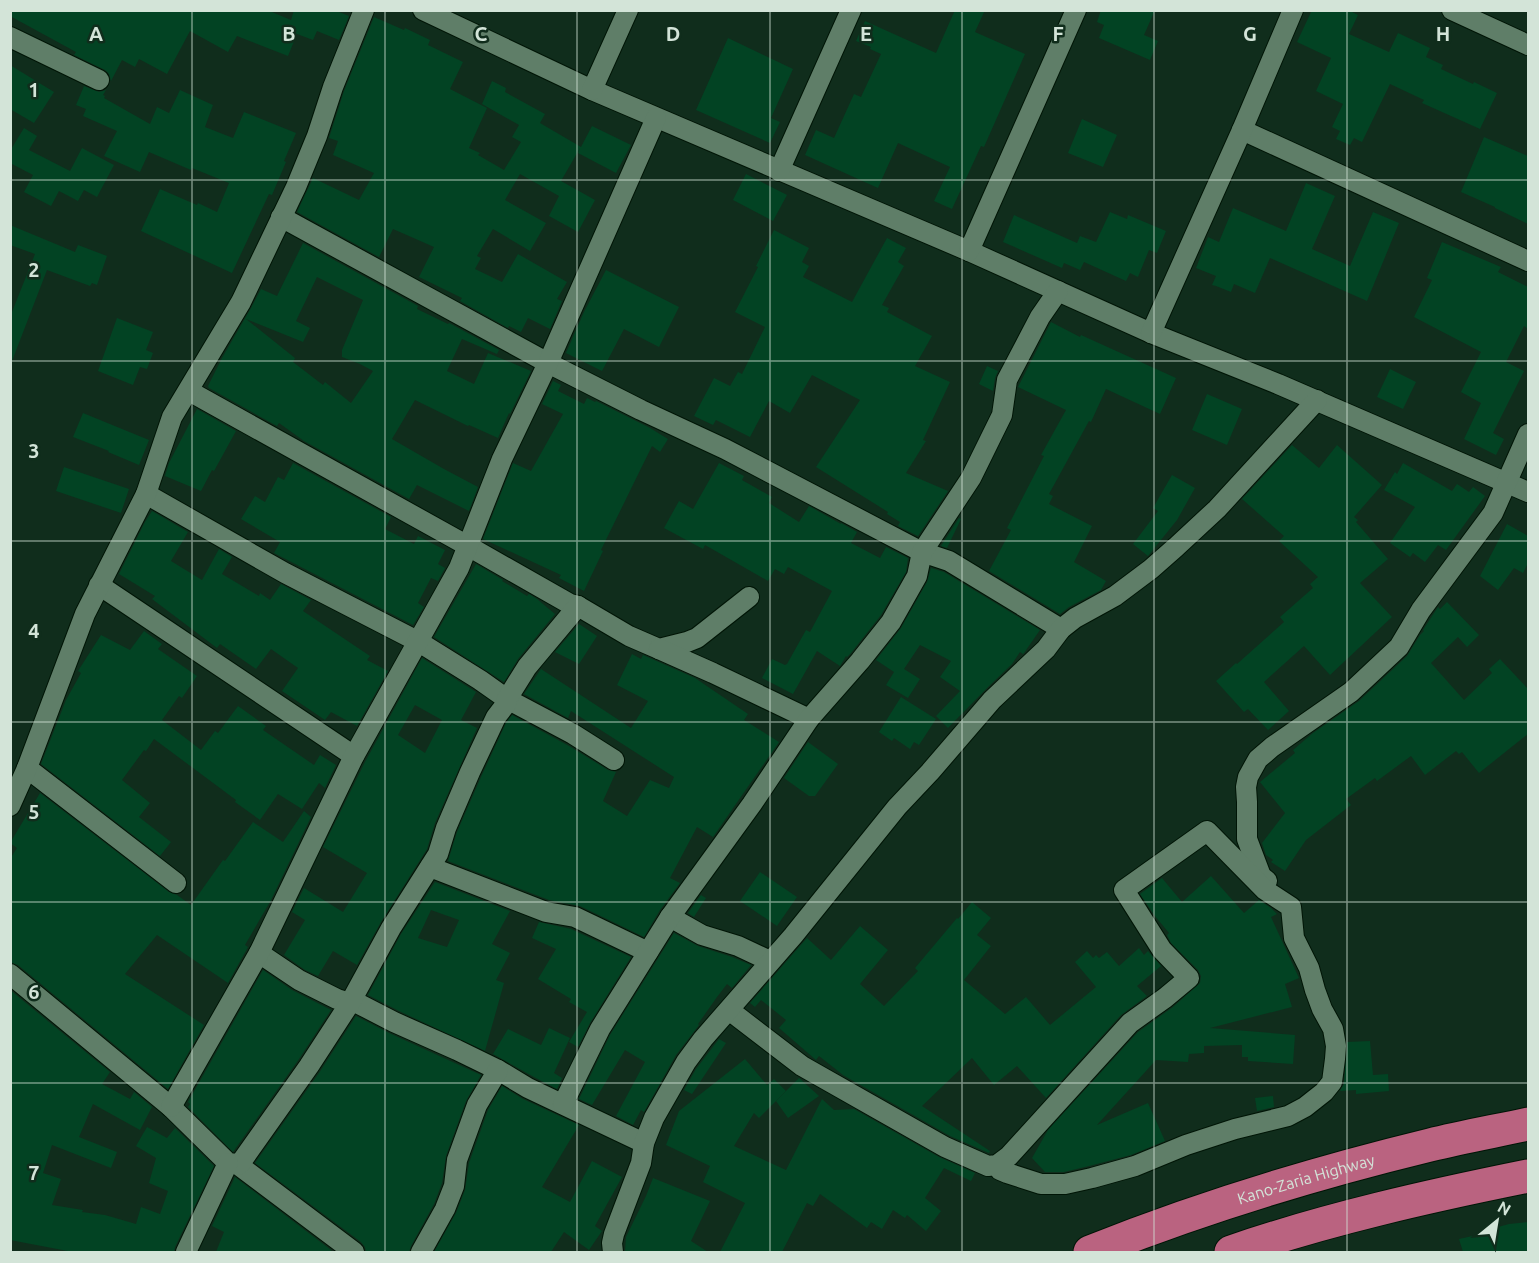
<svg xmlns="http://www.w3.org/2000/svg" width="1539" height="1263" viewBox="0 0 1539 1263" font-family="Ubuntu,sans-serif">
	<style>
		.building { fill: #024323; fill-rule: evenodd }
		.lines { fill: none; stroke-linecap: round; stroke-linejoin: round }
		.minor-casing { stroke: #001506; stroke-width: 22 }
		.trunk-casing { stroke: #001506; stroke-width: 35 }
		.minor { stroke: #5f7e68; stroke-width: 20 }
		.trunk { stroke: #ba6380; stroke-width: 33 }
		.grid { fill: none; stroke: #d3e4d8; stroke-width: 1.5; stroke-opacity: 0.55 }
		.labels { text-anchor: middle; dominant-baseline: central; stroke-width: 5; stroke-linejoin: round; paint-order: stroke }
		.street-label { font-size: 16px; fill: #d3e4d8; stroke: #102d1c }
		.grid-label { font-size: 20px; text-anchor: middle; font-weight: bold; fill: #d3e4d8; stroke: #102d1c; stroke-width: 5; stroke-linejoin: round; paint-order: stroke }
	</style>
	<rect width="100%" height="100%" fill="#102d1c"/>
	<g class="building">
		<path d="M10,10h257l24,10 3,-10h40l15,6 -10,24 -22,-9 -4,9 -16,-6 -9,22 -51,-20 -9,16 -38,-21 -23,43 -28,-15 -4,8 -13,-7 -11,21 -2,-7 -4,-4 -31,-15 2,-3 -66,-36z"/>
		<path d="M955,10h30l-10,22 50,22 -41,93 -3,-1 -29,63 -18,-8 16,-34 -52,-24 -20,45 -73,-33 11,-25 18,8 20,-44 7,3 20,-43 -11,-5 1,-2 -15,-6 9,-20 71,32z"/>
		<path d="M1101,10h54l-11,25 14,6 -8,19 -51,-22 5,-13 -7,-3z"/>
		<path d="M1312,10h36l10,5 -9,19 40,18 9,-19 32,15 -4,9 17,8 -2,4 32,15 1,-2 23,11 -17,36 -58,-26 2,-3 -34,-16 -28,58 -8,-4 -4,7 -14,-6 4,-8 -8,-4 11,-23 -27,-13 15,-33 -34,-16z"/>
		<path d="M374,17l30,13 1,-2 25,12 -2,5 35,17 -13,27 37,19 -18,40 11,5 -2,2 26,15 17,-28 -9,-5 7,-12 -37,-21 10,-23 14,7 -1,4 40,22 -5,9 41,24 11,-21 39,19 -15,28 -38,-20 2,-5 -19,33 34,19 -17,32 -29,-16 10,-20 -39,-22 -15,26 41,23 -16,28 -37,-22 -16,27 4,2 -6,11 27,13 16,-28 49,28 -10,17 5,2 -12,28 -22,-11 -7,14 -12,-6 -1,2 -48,-27 2,-3 -43,-21 15,-30 -41,-18 -14,28 -82,-45 16,-34 46,22 15,-27 -41,-18 5,-14 -9,-3 15,-47z"/>
		<path d="M728,38l65,31 -22,49 9,4 -10,21 -74,-33z"/>
		<path d="M10,65l44,27 -20,31 -24,-14z"/>
		<path d="M84,86l15,6 7,-2 -3,5 2,1 -1,2 46,26 7,-17 12,6 11,-23 33,15 -8,22 28,11 11,-26 52,21 -12,28 2,1 -14,33 -3,-1 -37,79 -91,-42 19,-42 37,16 1,-2 19,9 12,-29 -37,-15 -1,2 -42,-18 -9,20 -36,-16 13,-25 -34,-15 3,-7 -10,-4z"/>
		<path d="M1082,119l35,16 -14,32 -35,-14z"/>
		<path d="M24,128l13,8 -8,14 41,21 12,-23 32,17 -17,32 -13,-7 -6,11 -19,-10 -8,15 -27,-14 9,-17 -23,-12v-12z"/>
		<path d="M1484,137l44,19v68l-33,-16v-1l-34,-15z"/>
		<path d="M746,174l41,21 -14,26 -40,-21z"/>
		<path d="M1306,183l29,13 -23,53 38,17 23,-54 26,11 -32,78 -97,-43 -15,35 -21,-9 -3,8 -15,-6 -4,-1 4,-9 -20,-8 12,-31 11,5 14,-34 53,23z"/>
		<path d="M1110,212l17,7 1,-4 38,16 -9,22 -8,-3 -11,27 -8,-4 -4,8 -42,-19 -4,8 -16,-7 -2,5 -59,-26 11,-27 63,28 3,-7 16,6z"/>
		<path d="M10,225l65,27 3,-7 29,11 -10,29 -5,-2 -2,3 -43,-16 -35,91h-2v-44l25,-63 -25,-9z"/>
		<path d="M774,230l35,18 -7,14 7,4 -6,11 49,25 35,-64 19,10 -8,14 6,4 -22,39 7,3 -2,4 45,24 -17,30 35,16 -27,58 3,1 -20,32 42,18 -30,45 -20,-10 2,-4 -13,-8 1,-2 -72,-45 44,-67 -48,-25 -22,38 -21,-12 -19,36 -34,-17 -3,5 -19,-9 20,-38 16,8 8,-14 4,2 23,-47 -30,-15 23,-45 -2,-1z"/>
		<path d="M1442,242l59,25 -3,5 30,15v42l-4,-3 -18,36 18,9 -31,62 11,6 -8,16 -32,-16 17,-36 -20,-11 20,-40 -67,-35 18,-37 -5,-2z"/>
		<path d="M303,243l115,63 -1,3 31,15 1,-1 50,27 -2,4 -35,-15 -15,32 27,13 14,-31 43,18 -21,43 -1,-1 -11,25 -29,-13 -1,1 -53,-26 -23,39 52,30 34,18 -9,24 -52,-26 -8,14 -105,-58 -25,-18 -2,3 -68,-38 -1,-2 14,-28 29,-50 10,-19 16,7zM317,277l46,23 -21,50v7l18,7 13,7 -22,32 -26,-21 -2,3 -30,-23 2,-4 -49,-39 57,23 7,-14 -14,-7z"/>
		<path d="M606,270l73,37 -20,40 -35,-18 -22,42 -36,-18 18,-41z"/>
		<path d="M117,318l36,14 -7,18 7,3 -6,16 -7,-2 -7,18 -35,-14z"/>
		<path d="M1051,322l29,15 1,-2 95,43 -16,36 -54,-25 -15,33 -2,-1 -40,73 4,2 -4,8 43,22 -18,36 32,19 -5,9 -32,17 -9,7 -71,-43 22,-41 -4,-2 37,-72 -3,-1 25,-45 -48,-23z"/>
		<path d="M987,366l11,5 -3,7 -2,13 -14,-7z"/>
		<path d="M1390,369l26,13 -13,27 -26,-12z"/>
		<path d="M553,381l8,4 -3,6 26,13 3,-6 8,4 1,-1 54,27 18,11 -8,13 -8,-6 -51,104 2,1 -19,40 -25,-13 2,-3 -78,-36 30,-76 18,8 32,-57 -21,-10z"/>
		<path d="M1207,394l35,15 -15,36 -35,-15z"/>
		<path d="M197,409l39,22 -22,40 -2,-1 -11,21 -36,-15 4,-13z"/>
		<path d="M83,413l66,27 -10,25 -31,-13 1,-1 -36,-14z"/>
		<path d="M1292,445l27,23 18,-23 45,40 -28,32 4,3 -2,2 32,37 -28,24 32,34 -62,58 -26,-29 -40,36 25,29 -21,19 -20,-21 -4,3 -28,-31 20,-18 1,1 47,-42 -4,-5 33,-29 -3,-4 8,-7 -39,-36 5,-5 -42,-37z"/>
		<path d="M293,463l98,54 -6,12 29,15 4,-8 27,14 -7,14 7,4 -7,13 -7,-3 -13,25 6,4 -11,18 -139,-72 6,-11 -39,-23 14,-23 10,6 13,-25 6,3z"/>
		<path d="M719,463l25,13 -2,4 30,17 -3,6 30,19 10,-16 32,18v-1l16,9 -6,11 29,15 6,-11 22,11 -2,14 -25,43 -30,38 -4,4 -1,-1 -6,10 -23,-15 -24,43 -31,-16 10,-19 13,6 2,-1 19,-34 4,2 22,-41 -44,-24 -4,7 -9,-5 -7,12 -63,-36 -2,4 -39,-21 15,-27 14,8z"/>
		<path d="M1403,463l49,28 5,-7 12,8 4,-5 12,9 -39,54 -8,-5 -13,17 -12,-9 -3,4 -20,-14 25,-36 -31,-17 11,-18 2,2z"/>
		<path d="M64,467l65,22 -8,24 -65,-22z"/>
		<path d="M1172,475l23,13 -18,32 -29,36 -15,-12 25,-33 -5,-3z"/>
		<path d="M152,511l36,21 -17,29 31,19 17,-31 13,8 -10,17 37,22 1,-3 10,7 11,-16 30,16 -8,11 67,45 -3,4 21,11 -31,55 -26,-14 -6,8 -43,-29 16,-23 -27,-19 -15,20 -36,-25 -3,4 -65,-49 3,-3 -36,-22 26,-52z"/>
		<path d="M959,518l2,1 -14,29 -6,-2z"/>
		<path d="M1507,524l21,12v27l-5,10 -9,-5 -16,22 -18,-14z"/>
		<path d="M476,564l27,16 -1,1 25,15 2,-2 8,5 18,15 -37,45 -14,23 -70,-45z"/>
		<path d="M931,568l13,4 96,58 -16,23 -1,1 -3,-2 -8,12 -24,23 -40,41 -12,-12 24,-25 -20,-14 11,-16 -31,-16 -16,24 16,10 -12,19 -22,-13 8,-13 -18,-12 25,-32 26,-46z"/>
		<path d="M1447,602l32,33 -12,12 -9,-10 -27,26 33,37 28,-27 -3,-4 11,-10 28,30v45l-49,39 -17,-21 -3,2 -3,-3 -31,24 -14,-19 -34,25 -2,-3 -29,21 5,6 -45,35 -21,31 -14,-9 2,-2 -7,-5 -4,-12 23,-30 -25,-31 35,-29 -2,-3 20,-17 46,-32 48,-45 13,-21 4,-4 -1,-1 15,-23 2,2z"/>
		<path d="M579,624l18,12 -18,28 -24,-12z"/>
		<path d="M144,631l18,13 -4,5 39,27 -15,22 -3,-2 -17,24 39,30 14,-19 3,2 20,-27 28,20 -3,4 51,35 6,-10 16,10 -11,23 -6,-5 -17,26 -24,-15 -18,26 -25,-18 1,-2 -82,-61 -8,12 -2,-1 -22,30 28,23 -11,14 32,25 -11,14 -119,-92 25,-64 15,-27 -3,-2 23,-36 29,15z"/>
		<path d="M632,654l9,5 2,-4 52,23 53,36 -4,6 35,22 -66,95 -16,-10 -27,51 10,5 -20,27 -16,27 -64,-31 -31,-6 -101,-39 9,-29 24,-55 25,-54 6,-8 57,31 39,24 8,2 -13,29 24,15 23,-36 19,8 5,-11 -103,-66 -3,7 -44,-24 17,-25 90,59 17,-27 -31,-16z"/>
		<path d="M422,658l54,34 -15,28 16,8 -42,95 -8,26 -46,73 -24,43 -24,-14 -15,25 -13,-6 -21,-15 21,-35 -13,-8 12,-24 39,24 24,-39 -44,-26 42,-85zM415,705l27,15 -17,33 -27,-18z"/>
		<path d="M901,697l35,22 -17,26 -5,-3 -4,7 -16,-11 -2,3 -13,-9z"/>
		<path d="M808,742l30,22 -23,32h-6l-25,-18z"/>
		<path d="M40,793l129,99 8,3 14,10 32,-45 2,1 28,-39 30,20 21,-31 7,6 -40,83 -26,45 3,2 -20,36 -71,-48 -32,39 79,51 -36,64 -150,-124 -8,-3v-103l7,-11 -7,-5z"/>
		<path d="M760,872l37,25 -20,29 -37,-25z"/>
		<path d="M1211,876l33,37 15,-13 12,8 6,6 -6,3 28,61 -14,6 7,23 -82,21 85,7 -2,29 -45,-3v-4h-6v-12l-38,1v7l-15,1 -1,8 -32,-2 -59,65 51,-22 17,38 -34,14 -42,11 -25,6h-19l-13,-14 16,-28 90,-98 35,-25 27,-24 1,-7 -3,-6 -27,-27 -4,-8 2,-2 -14,-17 -15,-22 22,-16 20,24z"/>
		<path d="M435,882l75,29 -18,33 18,9 -14,27 8,3 -19,68 -86,-40 -31,-16 33,-61zM431,910l28,10 -12,27 -29,-9z"/>
		<path d="M701,895l5,3 -12,19 -6,-4z"/>
		<path d="M972,902l19,16 -14,17 14,11 -27,34 41,34 21,-17 24,28 46,-38 -21,-25 12,-11 6,7 3,-3 3,3 8,-6 12,14 20,-18 5,7 4,-4 13,15 -24,20 10,10 -26,19 -75,83 -29,-32 -23,19 -22,-27 -50,48 68,45 -1,2 -39,-17 -107,-61 -24,-19 -3,4 -37,-32 7,-8 -25,-20 -6,7 -5,-4 57,-65 24,22 29,-34 28,24 -28,34 24,22 34,-35 -3,-3 42,-50 1,1z"/>
		<path d="M539,922l32,7 60,28 -41,66 -12,24 -9,-5 18,-30 -18,-10 2,-3 -33,-20 18,-30 -24,-11z"/>
		<path d="M674,933l24,13 34,11 19,8 -19,23 -5,-4 -10,13 -19,27 1,1 -23,30 -32,57 -3,-2 -8,15 -17,-9 29,-54 -20,-12 -33,55 -13,-6 31,-64z"/>
		<path d="M263,970l29,20 39,20 -32,49 -66,93 -45,-45 2,-3 -2,-2z"/>
		<path d="M10,990l100,82 -8,12 28,15 4,-7 18,15 -12,23 -47,-26 -14,33 38,15 -6,16 -59,-23 -9,28 18,6 -9,26 31,5 -1,2 23,3 31,9 5,-17 19,7 8,-23 -19,-8 7,-25 -20,-12 11,-19 20,11 8,-10 39,38 -39,81 -1,5h-101l-63,-12z"/>
		<path d="M356,1016l33,17 92,42 -15,26 -20,55 -4,27 -8,21 -23,42 -2,6h-43l-1,-5 -4,-5 -106,-79 64,-90z"/>
		<path d="M549,1028l21,10 -16,35 8,5 -5,11 -23,-12 -41,-23 15,-25 33,16z"/>
		<path d="M719,1039l7,4 -34,51 -8,-4 12,-21z"/>
		<path d="M1370,1041l3,34 15,-1 1,17 -33,3v-4l-16,1 4,-7 3,-42z"/>
		<path d="M745,1059l22,26 7,-6 12,12 -27,27 -5,-5 -20,33 52,24 36,-71 12,11 20,-1 85,48 36,16 -4,8 -27,-13 -19,30 16,13 -15,20 -19,-16 -2,3 -12,-8 -11,19 -11,-7 -4,6 -47,-34 -7,12 -6,-3 -25,49h-62l25,-49 -42,-21 7,-16 -44,-21 13,-34z"/>
		<path d="M799,1078l20,18 -31,22 -12,-17z"/>
		<path d="M502,1086l21,13 56,26 -37,62 28,15 22,-41 30,16 -27,49 7,5 -13,19 -25,-18 -13,20h-117l22,-39 9,-23 4,-27 19,-53z"/>
		<path d="M1273,1096l1,11 -17,4 -2,-13z"/>
		<path d="M235,1177l96,73 -1,2h-114l8,-20 -12,-6z"/>
		<path d="M653,1178l57,23 -19,40 17,11h-83l1,-15 20,-41z"/>
		<path d="M1528,1222v30h-65l-4,-13 18,-4 -1,-2 33,-9z"/>
	</g>
	<g class="lines">
		<g class="minor-casing">
			<g id="minor">
				<path d="M423,10l169,80 377,161 182,82 127,51 250,108"/>
				<path d="M1452,10l76,35"/>
				<path d="M10,37l89,43"/>
				<path d="M592,90l36,-80"/>
				<path d="M1242,130l286,131"/>
				<path d="M779,171l72,-161"/>
				<path d="M281,217l267,146 93,47 84,39 197,103 27,9 112,68"/>
				<path d="M969,251l107,-241"/>
				<path d="M1151,333l91,-203 51,-120"/>
				<path d="M189,391l279,155 102,58 8,2 51,30 30,13 28,-7 10,-4 52,-41"/>
				<path d="M146,494l139,79 134,69 61,38 27,19 66,35 41,26"/>
				<path d="M99,585l255,171"/>
				<path d="M659,649l54,24 96,46"/>
				<path d="M27,768l149,115"/>
				<path d="M10,806l17,-38 58,-154 61,-120 26,-77 69,-115 55,-115 21,-51 16,-49 31,-77"/>
				<path d="M430,867l116,45 29,5 73,35"/>
				<path d="M1267,881l-6,-5 -14,-37v-37l-1,-15 2,-10 10,-18 14,-12 79,-55 48,-45 22,-37 72,-97 35,-79"/>
				<path d="M670,917l32,18 36,11 32,15"/>
				<path d="M259,953l40,27 38,19 13,4h7l37,19 63,28 41,20 30,18 116,55"/>
				<path d="M10,974l161,133 57,56 9,1 117,88"/>
				<path d="M729,1010l73,56 143,81 43,19 9,-1 12,-9 121,-133 35,-25 24,-20 -27,-28 -38,-60 83,-59 58,59 26,17 3,31 15,30 6,22 7,19 11,20 3,17 -1,13 -3,23 -8,10 -19,15 -17,9 -53,13 -49,16 -51,21 -43,12 -27,6h-24l-34,-11 -7,-3 -3,-5"/>
				<path d="M563,1104l37,-75 70,-112 82,-113 57,-85 51,-58 31,-39 26,-46 5,-24 49,-74 31,-63 5,-35 33,-63 18,-26"/>
				<path d="M171,1107l88,-154 95,-197 105,-188 43,-109 46,-96 108,-245"/>
				<path d="M239,1165l70,-99 41,-63 41,-75 47,-74 8,-26 24,-56 26,-55 10,-13 1,-5 20,-32 51,-61"/>
				<path d="M186,1252l42,-89"/>
				<path d="M421,1252l24,-43 9,-23 3,-26 20,-55 21,-35"/>
				<path d="M613,1252l-1,-9 2,-9 27,-71 3,-20 10,-25 32,-56 17,-23 90,-103 104,-129 33,-35 62,-72 54,-51 15,-20 14,-11 40,-22 36,-27 25,-22 41,-38 100,-109"/>
			</g>
		</g>
		<g class="trunk-casing">
			<g id="trunk">
				<path id="s1" d="M1090,1252c110,-44 225,-79 340,-107 32,-8 66,-14 98,-21"/>
				<path d="M1231,1252c96,-33 198,-56 297,-76"/>
			</g>
		</g>
		<use href="#minor" class="minor"/>
		<use href="#trunk" class="trunk"/>
	</g>
	<path class="grid" d="M192,10v1242M385,10v1242M577,10v1242M770,10v1242M962,10v1242M1154,10v1242M1347,10v1242M10,180h1518M10,361h1518M10,541h1518M10,722h1518M10,902h1518M10,1083h1518"/>
	<g class="labels">
		<g class="street-label">
			<text stroke="none"><textPath href="#s1" startOffset="228">Kano-Zaria Highway</textPath></text>
		</g>
	</g>
	<g class="grid-label">
		<text x="96" y="41">A</text>
		<text x="289" y="41">B</text>
		<text x="481" y="41">C</text>
		<text x="673" y="41">D</text>
		<text x="866" y="41">E</text>
		<text x="1058" y="41">F</text>
		<text x="1250" y="41">G</text>
		<text x="1443" y="41">H</text>
		<text x="34" y="97">1</text>
		<text x="34" y="277">2</text>
		<text x="34" y="458">3</text>
		<text x="34" y="638">4</text>
		<text x="34" y="819">5</text>
		<text x="34" y="999">6</text>
		<text x="34" y="1180">7</text>
	</g>
	<rect width="1539" height="1263" fill="none" stroke="#d3e4d8" stroke-width="24"/>
	<g transform="translate(1497 1221) rotate(30)" stroke="#102d1c" stroke-width="4.5" paint-order="stroke">
	<path d="M0-4.5L10 22L0 15L-10 22Z" fill="#d3e4d8"/>
	<text y="-9" font-size="16" font-weight="bold" text-anchor="middle" fill="#d3e4d8">N</text>
	</g>
</svg>
